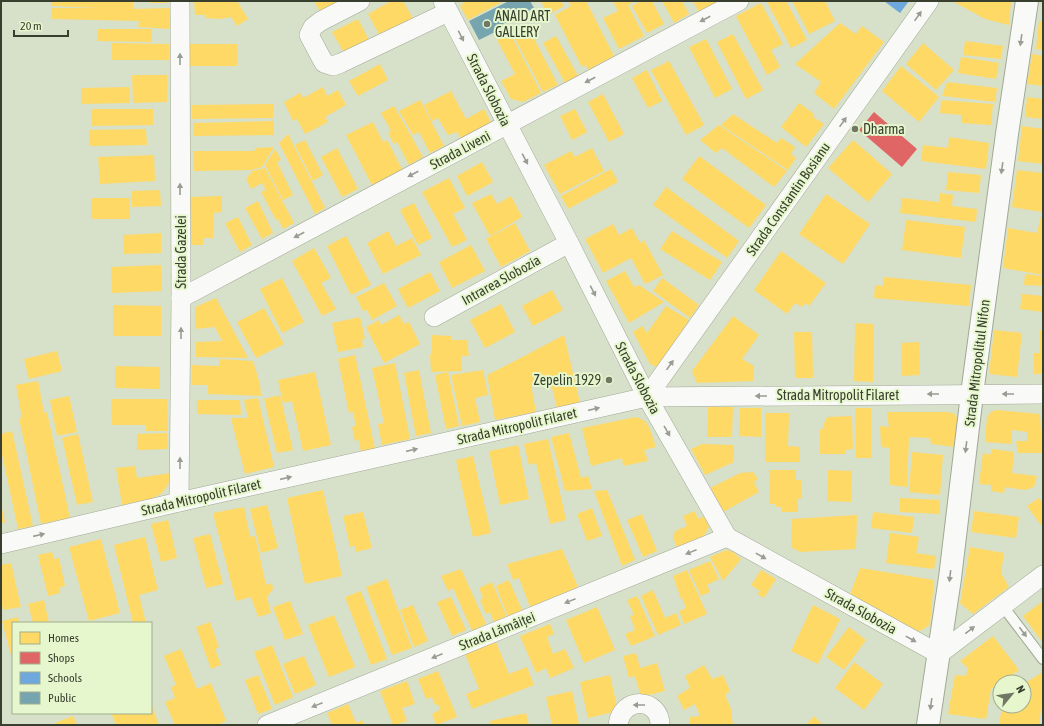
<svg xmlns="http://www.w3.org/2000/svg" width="1044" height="726" viewBox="0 0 1044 726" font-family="'Asap Condensed',sans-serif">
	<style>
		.homes { fill: #ffd966 }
		.shops { fill: #e06666 }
		.schools { fill: #6fa8dc }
		.public { fill: #76a5af }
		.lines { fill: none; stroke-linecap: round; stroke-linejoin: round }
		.service-casing { stroke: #a1a896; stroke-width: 12 }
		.minor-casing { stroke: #a1a896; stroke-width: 20 }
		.tertiary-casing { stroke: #a1a896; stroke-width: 24 }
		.service { stroke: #f9faf7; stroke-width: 10 }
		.minor { stroke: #f9faf7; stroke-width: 19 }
		.tertiary { stroke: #f9faf7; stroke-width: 22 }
		.oneway { fill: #999c93 }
		.poi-dot { fill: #707765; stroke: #e6f7cd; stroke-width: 1.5 }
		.labels { text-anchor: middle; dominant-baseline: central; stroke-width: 4; stroke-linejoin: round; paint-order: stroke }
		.poi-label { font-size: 14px; fill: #393f2f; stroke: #e6f7cd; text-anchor: start }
		.street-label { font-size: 14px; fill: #393f2f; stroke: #e6f7cd }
	</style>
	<rect width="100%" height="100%" fill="#d7e0c9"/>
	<g class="homes">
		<path d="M51,1h82v8l37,-1v21l-32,-2 1,-6 -88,-2 1,-11h47l-48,-2z"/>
		<rect x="150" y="1" width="18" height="2"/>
		<path d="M194,1h43l11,18 -11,7 -6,-9 -11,2 -15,-1v-3h-10z"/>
		<path d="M314,1h35l-26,16z"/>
		<path d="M391,1h12l12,21 -33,18 -14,-26z"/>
		<path d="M462,1h42l-36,19 -8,-14 3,-2z"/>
		<path d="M541,1h20l3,5 -16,9z"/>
		<path d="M568,1h18l28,55 -26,14 -2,-5 -4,2 -27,-52 16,-9z"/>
		<path d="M613,1h23l-8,4 16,31 -25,13 -16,-31 15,-7z"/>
		<path d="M641,1h11l12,23 -17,9 -15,-27z"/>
		<path d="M662,1h20l7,13 -15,9z"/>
		<path d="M693,1h27l-21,11z"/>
		<path d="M769,1h17l21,39 -16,8 -24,-46z"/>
		<path d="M792,1h33l10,20 -26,13z"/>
		<path d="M952,1h59l-2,24 -24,-6z"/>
		<path d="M761,3l22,41 -12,6 9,17 -13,8 -31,-59z"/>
		<path d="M358,19l11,21 -25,13 -12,-21z"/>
		<path d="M1039,21l4,1v28l-7,-1z"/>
		<path d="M840,23l16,11 6,-8 22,16 -50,67 -20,-16 7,-11 -26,-18z"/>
		<path d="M528,27l30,58 -15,7 -30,-57z"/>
		<path d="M98,29h54l-1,13 -54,-1z"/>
		<path d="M510,33l31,60 -18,9 -12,-3 -10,-18 14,-7 -18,-34z"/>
		<path d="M733,34l30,56 -17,9 -29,-57z"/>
		<path d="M556,36l22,40 -13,7 -22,-40z"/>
		<path d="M706,39l26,50 -17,9 -26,-51z"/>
		<path d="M965,41l38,5 -2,13 -38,-4z"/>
		<path d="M112,43l57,1v16h-57z"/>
		<path d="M923,43l31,27 -18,20 -30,-26z"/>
		<rect x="190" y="44" width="47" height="22"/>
		<path d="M1032,54l11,2v30l-16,-2z"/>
		<path d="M961,57l38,6 -3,16 -38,-6z"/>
		<path d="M669,61l35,64 -18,10 -35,-65z"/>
		<path d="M380,64l8,16 -30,16 -9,-15z"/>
		<path d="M901,66l38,31 -20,25 -37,-31z"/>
		<path d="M647,70l15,31 -14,7 -16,-30z"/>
		<path d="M132,75h35v27l-34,1z"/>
		<path d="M947,82l50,6 -2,14 -53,-6z"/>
		<path d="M130,87v16l-49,1v-16z"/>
		<path d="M323,87l4,9 11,-6 8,15 -21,12 3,5 -23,12 -8,-15 -4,2 -9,-19 16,-9 3,5z"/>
		<path d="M451,91l15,28 18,-10 8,15 -30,16 -5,-8 -9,3 -10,-17 -6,3 -8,-16z"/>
		<path d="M603,94l21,40 -15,8 -21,-40z"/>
		<path d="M1027,97l16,2v20l-18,-2z"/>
		<path d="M420,100l24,46 -14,7 -11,-21 -6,3 -14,-24z"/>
		<path d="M941,100l52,4 -2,21 -30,-2v-8l-21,-2z"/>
		<path d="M799,103l15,11 -1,3 11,7 -18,23 -25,-20z"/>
		<path d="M274,104l-1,14 -81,1v-14z"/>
		<path d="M394,106l29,51 -14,8 -12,-23 -3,2 -6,-11 3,-2 -10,-18z"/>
		<path d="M91,109h62v16l-61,1z"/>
		<path d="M575,109l12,23 -15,8 -12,-24z"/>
		<path d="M733,114l44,29 4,-5 14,9 -4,7 5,4 -8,12 -67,-45z"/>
		<path d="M274,121v14l-80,1 -1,-13z"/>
		<path d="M373,122l10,20 4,-2 16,31 -30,16 -27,-52z"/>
		<path d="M719,125l68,46 -13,16 -52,-39 -6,5 -16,-13z"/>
		<path d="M1022,126l21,3v35l-25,-3z"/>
		<path d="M146,129l1,16 -57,1 -1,-16z"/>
		<path d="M288,134l37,74 -10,6 -36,-71z"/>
		<path d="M949,137l40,6 -3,26 -65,-8 2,-16 25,3z"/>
		<path d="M305,140l18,35 -10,6 -18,-36z"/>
		<path d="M853,140l39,34 -24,28 -40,-34z"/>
		<path d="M274,147l-12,20 -11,3 -57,1 -1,-20h61l2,-3z"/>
		<path d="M337,148l21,41 -16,8 -21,-40z"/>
		<path d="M592,148l12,23 -44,23 -16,-29 27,-14 4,6z"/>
		<path d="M275,149l6,11 -4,2 16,33 -10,5 -18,-35z"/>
		<path d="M154,155l1,26 -55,3 -2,-27z"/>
		<path d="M699,156l67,49 -17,23 -67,-49z"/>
		<path d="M482,162l11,20 -26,14 -10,-20z"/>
		<path d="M265,168l29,55 -11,6 -5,-10 -2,1 -15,-28 5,-2 -4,-7 -11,6 -5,-10 6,-8z"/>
		<path d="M611,169l7,13 -50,27 -7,-13z"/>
		<path d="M1017,170l26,3v102l-40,-7 5,-40 29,5 5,-21 -30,-5z"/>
		<path d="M948,172l33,3 -2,18 -33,-3z"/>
		<path d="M449,178l16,30 -12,6 14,26 -15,7 -30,-55z"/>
		<path d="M666,187l73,54 -12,17 -74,-53z"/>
		<path d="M160,190l1,16 -29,1v-16z"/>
		<path d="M940,193l13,2 -1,11 25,3 -1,13 -76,-9 2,-15 37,4z"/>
		<path d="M491,194l6,10 14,-8 11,21 -32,19 -18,-33z"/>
		<path d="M826,194l44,30 -27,40 -44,-30z"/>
		<path d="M222,196v16l-9,1v25h-10v7h-12l-1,-48z"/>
		<rect x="91" y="198" width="39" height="21"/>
		<path d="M258,201l15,32 -11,6 -17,-31z"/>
		<path d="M414,203l18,35 -14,7 -18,-35z"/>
		<path d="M238,217l14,28 -12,7 -15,-29z"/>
		<path d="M906,220l59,7 -4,31 -59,-8z"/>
		<path d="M515,223l15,28 -29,16 -15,-28z"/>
		<path d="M613,224l6,11 13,-7 8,15 4,-3 19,35 -18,9 -14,-26 -28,15 -18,-34z"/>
		<path d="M388,231l8,15 16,-8 9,17 -38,19 -16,-31z"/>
		<path d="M672,231l50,31 -12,18 -50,-31z"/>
		<path d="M161,233v20l-37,1 -1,-19z"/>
		<path d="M346,236l25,49 -20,10 -24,-49z"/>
		<path d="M471,245l14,26 -33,17 -13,-26z"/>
		<path d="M314,248l17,30 -10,5 15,26 -14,7 -30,-55z"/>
		<path d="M781,251l45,32 -17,23 -4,-3 -3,4 -7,-4 -8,11 -33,-24z"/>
		<path d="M161,265l1,26 -50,2 -1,-26z"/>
		<path d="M625,271l9,16 5,-2 25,17 -35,21 -23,-42z"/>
		<path d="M430,272l10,19 -32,17 -10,-19z"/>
		<path d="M1025,274l18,2v10l-19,-1z"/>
		<path d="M884,277l87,8 -2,21 -95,-8 1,-13 8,1z"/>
		<path d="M282,278l22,44 -22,11 -22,-44z"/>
		<path d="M662,278l37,27 -9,13 -37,-27z"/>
		<path d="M384,283l13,23 -25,14 -5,-10 -4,1 -7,-14z"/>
		<path d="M552,290l11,20 -30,16 -11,-20z"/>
		<path d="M1022,294l21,2v16l-23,-3z"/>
		<path d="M216,298l32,60 -52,-1v-15l26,-1 -7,-14 -20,2v-22z"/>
		<path d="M501,304l14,28 -30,16 -15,-28z"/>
		<path d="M113,305l48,1v30h-48z"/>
		<path d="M666,306l23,14 -32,47 -7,-3 -17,-32 9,-6 5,7z"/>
		<path d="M264,308l20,36 -28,14 -19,-36z"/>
		<path d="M399,315l5,9 5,-2 11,22 -36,19 -18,-36 13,-7 2,5z"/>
		<path d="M733,316l26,19 -17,24 12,7 -1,15 -56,2 -5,-12z"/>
		<path d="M360,317l5,22h-3l1,8 -25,5 -6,-29z"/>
		<path d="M855,323l19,1 -1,58 -19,-1z"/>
		<path d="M994,330l28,3 -5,44 -28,-3z"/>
		<path d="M1040,330h3v44h-9v-21h6z"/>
		<path d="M794,332h18l1,46h-18z"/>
		<path d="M432,335l19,1v4h16l2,16h-8l1,15 -31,1 -1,-18h2z"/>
		<path d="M564,335l16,68 -23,5 -7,-28 -19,5 5,27 -41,8 -8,-45 22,-11z"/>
		<path d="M919,342l1,33 -18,1 -1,-33z"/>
		<path d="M57,351l5,20 -33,8 -5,-20z"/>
		<path d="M355,355l20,94 -14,3 -2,-12 -4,1 -3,-14 4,-1 -3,-14 -4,1 -11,-54z"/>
		<path d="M220,359l33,2 7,23 1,12 -53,-2v-9h-16v-20l27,1z"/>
		<path d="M395,363l15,76 -28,6 -4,-21 6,-1 -12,-55z"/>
		<path d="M115,366l45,1v22l-45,-1z"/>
		<path d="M419,370l12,63 -15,3 -12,-63z"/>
		<path d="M483,370l5,25 -13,3 5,24 -18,4 -11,-51z"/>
		<path d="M315,372l16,73 -28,6 -11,-50 -9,2 -5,-23z"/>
		<path d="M448,372l11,54 -13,3 -11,-54z"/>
		<path d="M38,381l6,32 3,-1 23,106 -29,6 -22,-106h3l-6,-33z"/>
		<path d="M280,395l13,55 -16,3 -13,-54z"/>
		<path d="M69,396l8,36 -20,4 -7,-36z"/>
		<path d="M258,398l16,69 -29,7 -14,-56h17l-4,-18z"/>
		<path d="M111,399h56l1,32h-22v-6h-34z"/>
		<path d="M197,400h43l1,15 -44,-1z"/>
		<path d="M708,407h25l-1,30h-25z"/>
		<path d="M740,408h21v29l-22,-1z"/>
		<path d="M855,408h16v50h-15z"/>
		<path d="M996,410l44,4 2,39h-24l-2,-12h11v-9l-15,-2v14l-27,-2 2,-25 4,-5z"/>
		<path d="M887,412h61l7,2 3,6 -3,27 -24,-3 -1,-6 -21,-1 -2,50 -17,-2v-37l-9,-1 -1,-21 9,1z"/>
		<path d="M765,413h24l-1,33 12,1v15h-35z"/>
		<path d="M852,416l1,33 -8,1v4h-25v-25h3v-3l4,-9z"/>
		<path d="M636,417l9,4 4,6 7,20 -12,3 4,11 -25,5 -1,-8 -31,8 -9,-38z"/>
		<path d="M12,431l21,95 -15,3 -17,-79v-16z"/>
		<path d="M167,433l1,16 -31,1v-16z"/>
		<path d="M569,433l12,45 7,-2 4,13 -27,2 -14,-54z"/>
		<path d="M78,434l15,68 -16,3 -15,-67z"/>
		<path d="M548,439l18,81 -16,4 -14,-61 -7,2 -5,-21z"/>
		<path d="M702,444l32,1v17l-29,13 -14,-26z"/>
		<path d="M518,445l11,54 -29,6 -11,-54z"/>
		<path d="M992,449l22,3 -2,21 25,3 -3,11 -9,3 -20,-3 -1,6 -13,-2v-6l-12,-1 4,-31 7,2z"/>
		<path d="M912,452l31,3 -3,40 -31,-3z"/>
		<path d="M473,456l18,77 -18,4 -17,-77z"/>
		<path d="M135,466l2,12 34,-5 -3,12 -7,9 -10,5 -29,6 -6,-37z"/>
		<path d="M769,470h27v10h5l1,18 -4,1v13h-16v-5h-6v-3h-6z"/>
		<path d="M828,470l24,1 -1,31 -24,-1z"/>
		<path d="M753,472l5,7 -4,3 5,10 -36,20 -13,-24 30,-15z"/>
		<path d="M323,490l19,86 -37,8 -18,-86z"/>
		<path d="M607,490l28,70 -13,6 -28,-75z"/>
		<path d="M900,498l40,2v14l-40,-2z"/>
		<path d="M1039,498l4,6v24l-16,-22z"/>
		<path d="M1,504l4,18 -4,1z"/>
		<path d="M267,505l11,43 -17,5 -11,-44z"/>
		<path d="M244,507l6,30 5,-1 11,49 6,-2 1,6 -6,8 4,16 -13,4 -7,-20 -15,4 -23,-88z"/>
		<path d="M592,508l10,28 -15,5 -10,-27z"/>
		<path d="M695,511l3,8 6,-3 5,11 -5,9 -27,11 -4,-9 2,-7 12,-5 -4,-10z"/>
		<path d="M974,511l45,6 -3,21 -45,-6z"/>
		<path d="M363,512l9,36 -16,4 -1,-6 -5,1 -7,-31z"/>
		<path d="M873,512l41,5 -2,16 -41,-5z"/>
		<path d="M642,514l15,37 -14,6 -16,-37z"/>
		<path d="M857,515l-1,34 -56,3 -9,-5 1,-28z"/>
		<path d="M168,520l9,38 -16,4 -10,-38z"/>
		<path d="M890,533l29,4 -3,16 20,3 -2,13 -48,-6z"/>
		<path d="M210,534l13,50 -17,4 -13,-50z"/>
		<path d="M145,537l13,53 -19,5 7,28h-13l-19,-78z"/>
		<path d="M101,539l19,74 -31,8 -20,-74z"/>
		<path d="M970,547l34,6 -3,20 8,14 -36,27 -13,-11z"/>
		<path d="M562,549l16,38 -48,20 -11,-29 -6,2 -6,-16z"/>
		<path d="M726,550l7,2 8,7 -18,22 -13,-24z"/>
		<path d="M52,552l2,7 5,-1 6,28 -6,2 1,5 -12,3 -10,-41z"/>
		<path d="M710,561l9,18 -12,6 3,7 -9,4 -12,-26z"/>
		<path d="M11,563l10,44 -18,3 -2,-10v-35z"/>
		<path d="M860,568l74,12 -4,45 -12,7 -68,-38z"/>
		<path d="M461,569l25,55 -14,7 -19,-43 -5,3 -7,-15z"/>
		<path d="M687,570l20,44 -23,10 -5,-13 7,-3 -4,-10 -1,1 -8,-23z"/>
		<path d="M761,570l15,9 -12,19 -7,-4 3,-3 -9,-6z"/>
		<path d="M387,579l25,69 -20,7 -26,-68z"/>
		<path d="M509,580l13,30 -14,7 -12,-31z"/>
		<path d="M492,582l15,36 -13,5 -4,-11 -4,2 -6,-14 3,-2 -4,-10z"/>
		<path d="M653,590l12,28 11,-5 5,12 -23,10 -17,-39z"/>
		<path d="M361,591l26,68 -16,6 -26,-68z"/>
		<path d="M637,596l18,40 -24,10 -6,-12 10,-4 -5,-14 4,-1 -7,-15z"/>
		<path d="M451,597l15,33 -14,6 -15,-34z"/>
		<path d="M44,600l5,23h-16l-5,-19z"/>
		<path d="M290,601l13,33 -18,6 -12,-33z"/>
		<path d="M1043,601v42l-20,-27z"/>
		<path d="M413,605l15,36 -14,6 -14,-37z"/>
		<path d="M813,605l27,14 -22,45 -27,-13z"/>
		<path d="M597,607l18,43 -31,13 -18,-43z"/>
		<path d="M334,615l21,52 -26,10 -21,-52z"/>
		<path d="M18,617l1,6h-6v35l-1,1 -10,-38z"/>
		<path d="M210,622l9,25 -4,2 6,16 -10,4 -15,-42z"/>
		<path d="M550,624l4,10 -7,3 6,17 12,-5 9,19 -24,10 -4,-10 -10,5 -16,-37z"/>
		<path d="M849,627l17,13 -22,30 -18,-13z"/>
		<path d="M993,636l26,34 -17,12h-2v1l-9,6 -5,30 -38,-5 7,-39 11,1 2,-8 -8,-7z"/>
		<path d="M496,642l13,32 18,-7 7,18 -62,24 -6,-15 13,-5 -14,-35z"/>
		<path d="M272,645l21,52 -18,8 -21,-53z"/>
		<path d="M181,649l16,40 14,-6 15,38 -9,4h-42l-10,-23 10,-4 -4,-11 5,-2 -12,-29z"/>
		<path d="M636,653l4,15 17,-5 8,28 -24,6 -6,-21 -6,2 -6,-22z"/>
		<path d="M304,656l12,29 -21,9 -12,-30z"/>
		<path d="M854,662l29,22 -19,26 -29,-22z"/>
		<path d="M704,665l8,14 11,-4 7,16 -5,4 6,14 2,16h-43v-8l10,-1 -5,-12 -11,6 -7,-14 13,-8 -5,-12z"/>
		<path d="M438,671l19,46 -21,8 -4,-11 8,-4 -2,-6 -3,1 -3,-8 -6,2 -8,-20z"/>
		<path d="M1041,673l2,3v18l-4,31h-40l3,-19h22v-5l1,-1 -1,-1v-15z"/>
		<path d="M258,675l14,34 -14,5 -13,-34z"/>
		<path d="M610,675l8,36 -30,7 -8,-36z"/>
		<path d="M407,681l8,23 -13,4 5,13 -12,4h-2l-13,-34z"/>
		<path d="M572,691l7,34h-27l-6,-28z"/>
		<path d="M151,703l8,22h-43l-5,-12h40z"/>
		<path d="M348,704l8,19 6,-3 2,5h-32l-5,-12z"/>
		<path d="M526,713l3,12h-38l-1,-4z"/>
		<path d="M73,716l4,9h-22v-2z"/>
		<path d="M814,716l9,9h-17z"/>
	</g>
	<path class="shops" d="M874,112l43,37 -15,18 -43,-37z"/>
	<path class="schools" d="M884,1h25l-9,12z"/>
	<path class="public" d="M509,1h21l4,7 -37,19 2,3 -20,10 -10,-19z"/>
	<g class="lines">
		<g class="service-casing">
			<path id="service" d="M1002,605l41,54"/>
		</g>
		<g class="minor-casing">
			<g id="minor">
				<path d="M360,1l-39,20 -8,6 -4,8 15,28 9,3 8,-3 107,-51"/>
				<path d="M443,1l126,242 78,154 80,140 212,117 104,-79"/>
				<path d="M181,298l558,-297"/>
				<path d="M434,317l135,-74"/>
				<path d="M647,397l282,-396"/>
				<path d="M179,502l2,-204 -1,-297"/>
				<path d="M1,544l178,-42 468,-105 396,-3"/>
				<path d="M267,725l460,-188"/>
				<path d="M618,725c4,-30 42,-27 42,0"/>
			</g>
		</g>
		<g class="tertiary-casing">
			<path id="tertiary" d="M928,725l22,-147 22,-184 35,-260 20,-133"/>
		</g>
		<use href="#service" class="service"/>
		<use href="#minor" class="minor"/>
		<use href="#tertiary" class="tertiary"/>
	</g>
	<defs><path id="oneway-solid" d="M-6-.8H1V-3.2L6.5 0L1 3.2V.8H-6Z"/></defs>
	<g class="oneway">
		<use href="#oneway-solid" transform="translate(918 16) rotate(-55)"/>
		<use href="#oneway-solid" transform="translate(705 19) rotate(152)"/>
		<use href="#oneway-solid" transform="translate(461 36) rotate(63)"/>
		<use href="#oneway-solid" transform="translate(1021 40) rotate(98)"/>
		<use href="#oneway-solid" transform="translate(180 59) rotate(-90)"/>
		<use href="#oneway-solid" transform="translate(590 80) rotate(152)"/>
		<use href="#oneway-solid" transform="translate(843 122) rotate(-55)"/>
		<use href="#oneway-solid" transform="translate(525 159) rotate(62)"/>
		<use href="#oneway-solid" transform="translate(1002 168) rotate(98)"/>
		<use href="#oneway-solid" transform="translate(413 174) rotate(152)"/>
		<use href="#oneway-solid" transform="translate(180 189) rotate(-90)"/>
		<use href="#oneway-solid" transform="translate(299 235) rotate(152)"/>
		<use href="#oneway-solid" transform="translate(593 291) rotate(63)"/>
		<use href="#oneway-solid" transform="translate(181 333) rotate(-90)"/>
		<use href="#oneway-solid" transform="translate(670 365) rotate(-55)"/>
		<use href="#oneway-solid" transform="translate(933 394) rotate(180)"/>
		<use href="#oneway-solid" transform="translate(1008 394) rotate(-180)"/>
		<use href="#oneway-solid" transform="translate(761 396) rotate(180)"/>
		<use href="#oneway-solid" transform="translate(594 409) rotate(-13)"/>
		<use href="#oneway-solid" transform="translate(667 431) rotate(60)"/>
		<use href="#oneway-solid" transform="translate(966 447) rotate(97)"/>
		<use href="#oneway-solid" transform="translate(412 450) rotate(-13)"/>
		<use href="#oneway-solid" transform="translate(180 463) rotate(-90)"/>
		<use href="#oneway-solid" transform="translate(286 478) rotate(-13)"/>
		<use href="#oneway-solid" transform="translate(39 535) rotate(-13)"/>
		<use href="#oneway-solid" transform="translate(691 552) rotate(158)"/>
		<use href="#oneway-solid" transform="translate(761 556) rotate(29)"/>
		<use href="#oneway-solid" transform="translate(950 576) rotate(97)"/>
		<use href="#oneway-solid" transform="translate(570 601) rotate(158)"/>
		<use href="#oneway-solid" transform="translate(970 630) rotate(-38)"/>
		<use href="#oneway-solid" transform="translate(1023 632) rotate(53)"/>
		<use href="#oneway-solid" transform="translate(911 639) rotate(29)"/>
		<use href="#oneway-solid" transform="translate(437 656) rotate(158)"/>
		<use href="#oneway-solid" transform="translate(931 704) rotate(98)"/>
		<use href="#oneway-solid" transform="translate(317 705) rotate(158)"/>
		<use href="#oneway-solid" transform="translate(639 705) rotate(-180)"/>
	</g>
	<g class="poi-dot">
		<circle cx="487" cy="24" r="4"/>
		<circle cx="855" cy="129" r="4"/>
		<circle cx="609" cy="380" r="4"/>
	</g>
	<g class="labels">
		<g class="poi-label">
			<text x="495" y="16">ANAID ART<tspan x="495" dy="16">GALLERY</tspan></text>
			<text x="863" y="129">Dharma</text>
			<text x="601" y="380" text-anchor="end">Zepelin 1929</text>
		</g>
		<g class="street-label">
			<text transform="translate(489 90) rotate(63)">Strada Slobozia</text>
			<text transform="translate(460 150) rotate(-28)">Strada Liveni</text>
			<text transform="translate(788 199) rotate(-55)">Strada Constantin Bosianu</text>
			<text transform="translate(181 252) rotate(-90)">Strada Gazelei</text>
			<text transform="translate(501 280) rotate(-29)">Intrarea Slobozia</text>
			<text transform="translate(977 363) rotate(-83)">Strada Mitropolitul Nifon</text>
			<text transform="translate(638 378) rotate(62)">Strada Slobozia</text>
			<text x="838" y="395">Strada Mitropolit Filaret</text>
			<text transform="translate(517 426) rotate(-13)">Strada Mitropolit Filaret</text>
			<text transform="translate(201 497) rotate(-13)">Strada Mitropolit Filaret</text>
			<text transform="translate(861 611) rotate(29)">Strada Slobozia</text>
			<text transform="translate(497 631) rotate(-22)">Strada Lămâiței</text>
		</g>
	</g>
	<rect width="1044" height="726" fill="none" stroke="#393f2f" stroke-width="4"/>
	<rect x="12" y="622" width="140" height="92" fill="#e6f7cd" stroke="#a1ad8e"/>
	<rect x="20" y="632" width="20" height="12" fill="#ffd966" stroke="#a1ad8e"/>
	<text x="48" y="642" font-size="12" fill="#393f2f">Homes</text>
	<rect x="20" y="652" width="20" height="12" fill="#e06666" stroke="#a1ad8e"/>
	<text x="48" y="662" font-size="12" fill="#393f2f">Shops</text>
	<rect x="20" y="672" width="20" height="12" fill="#6fa8dc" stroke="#a1ad8e"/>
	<text x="48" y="682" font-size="12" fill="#393f2f">Schools</text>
	<rect x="20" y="692" width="20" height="12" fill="#76a5af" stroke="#a1ad8e"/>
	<text x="48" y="702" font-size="12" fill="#393f2f">Public</text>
	<g transform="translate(1012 694) rotate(61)"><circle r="19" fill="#e6f7cd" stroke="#a1ad8e"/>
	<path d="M0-3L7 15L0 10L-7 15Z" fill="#707765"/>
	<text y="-6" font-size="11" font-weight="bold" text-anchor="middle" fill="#393f2f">N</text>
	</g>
	<path d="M14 30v6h54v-6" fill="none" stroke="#393f2f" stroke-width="2"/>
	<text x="20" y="30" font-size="12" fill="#393f2f" stroke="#e6f7cd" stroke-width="3" paint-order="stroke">20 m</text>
</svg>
